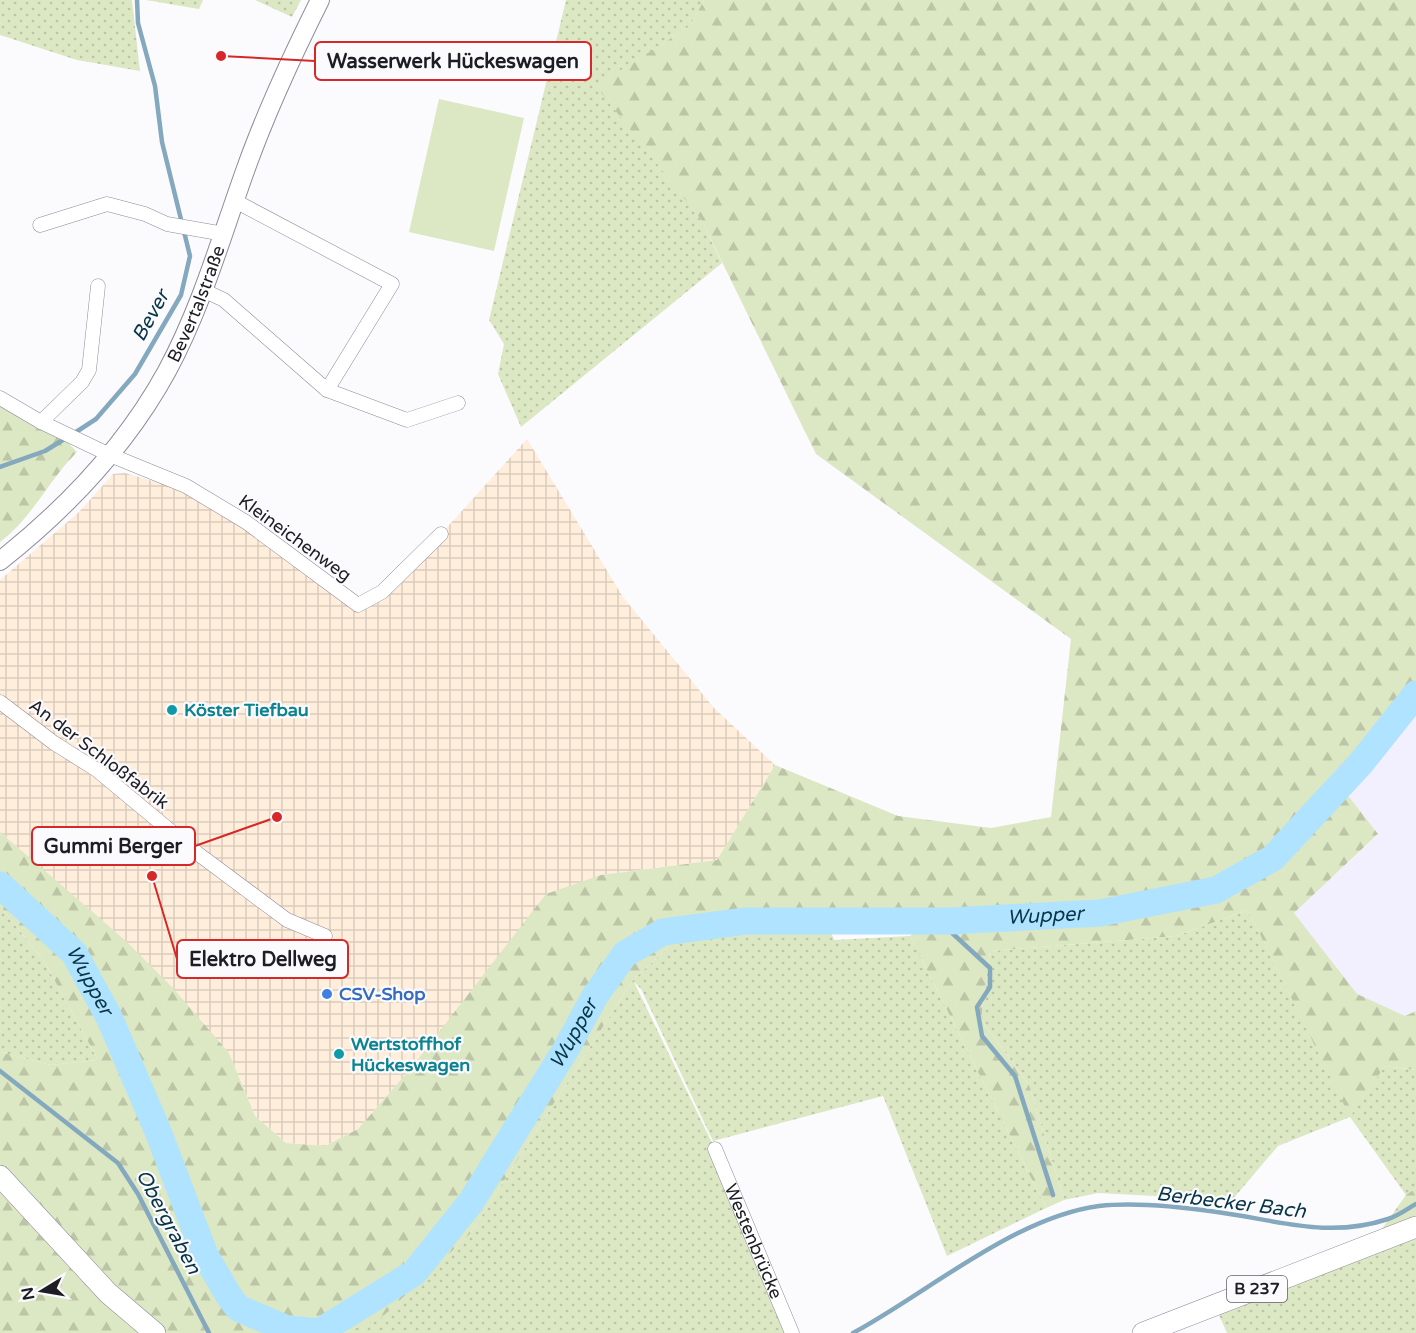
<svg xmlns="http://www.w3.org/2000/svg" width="1416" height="1333" viewBox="0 0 1416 1333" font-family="'Varela Round',sans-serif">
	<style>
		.built { fill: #f2efff }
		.industrial { fill: url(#industrial-grid) }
		.grass { fill: url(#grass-dots) }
		.forest { fill: url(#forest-firs) }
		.pitch { fill: #dce7c3 }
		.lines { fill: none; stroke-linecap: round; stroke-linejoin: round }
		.stream { stroke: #84a8bd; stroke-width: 4.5 }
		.river { stroke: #afe3ff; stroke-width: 27 }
		.street-casing { stroke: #8d8b9b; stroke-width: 15 }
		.secondary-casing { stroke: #8d8b9b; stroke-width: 20 }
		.primary-casing { stroke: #8d8b9b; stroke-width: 22 }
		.street { stroke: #fff; stroke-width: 14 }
		.secondary { stroke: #fff; stroke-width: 18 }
		.primary { stroke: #fff; stroke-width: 21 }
		.culture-dot { fill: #0f9aa8; stroke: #fbfbfe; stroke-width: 2 }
		.shop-dot { fill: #3f7fe0; stroke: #fbfbfe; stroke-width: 2 }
		.labels { text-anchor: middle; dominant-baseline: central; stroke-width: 4.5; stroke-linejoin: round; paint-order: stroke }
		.shield { fill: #fbfbfe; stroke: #606065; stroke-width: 1.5 }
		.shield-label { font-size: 16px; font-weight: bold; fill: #1e1d23 }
		.street-label { font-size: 18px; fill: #1e1d23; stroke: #fbfbfe }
		.culture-label { font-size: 18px; font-weight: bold; fill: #0d838f; stroke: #fbfbfe; text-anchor: start }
		.shop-label { font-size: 18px; font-weight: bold; fill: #366cbe; stroke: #fbfbfe; text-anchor: start }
		.water-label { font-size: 20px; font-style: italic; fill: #083548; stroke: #fbfbfe }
		.leader { fill: none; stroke: #d62828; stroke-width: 2 }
		.callout-dot { fill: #d62828; stroke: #fbfbfe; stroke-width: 2 }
		.callout { fill: #fbfbfe; stroke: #d62828; stroke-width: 2 }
		.callout-label { font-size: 20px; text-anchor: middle; font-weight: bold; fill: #1e1d23 }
	</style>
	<defs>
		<pattern id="industrial-grid" width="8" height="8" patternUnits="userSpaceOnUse" patternTransform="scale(1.5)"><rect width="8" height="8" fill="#ffeedc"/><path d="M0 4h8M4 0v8" fill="none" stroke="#daccbc"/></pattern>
		<pattern id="grass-dots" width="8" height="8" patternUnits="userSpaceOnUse" patternTransform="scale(1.5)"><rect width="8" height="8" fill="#dce7c3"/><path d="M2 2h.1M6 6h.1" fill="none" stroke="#bcc6a7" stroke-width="1.8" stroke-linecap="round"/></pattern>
		<pattern id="forest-firs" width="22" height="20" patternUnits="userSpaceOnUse" patternTransform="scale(1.5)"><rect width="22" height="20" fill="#dce7c3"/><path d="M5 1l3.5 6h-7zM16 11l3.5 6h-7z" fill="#bcc6a7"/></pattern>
	</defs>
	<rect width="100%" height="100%" fill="#fbfbfe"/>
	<path class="built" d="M1416,690v321l-11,5 -48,-21 -63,-82 84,-78 -43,-56 52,-52z"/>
	<path class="industrial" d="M527,439l96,158 91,111 61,57 -58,95 -116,15 -190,193 -53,61 -33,17 -39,-3 -31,-27 -26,-63 -184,-181 -45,-40v-252l79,-68 34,-38 12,-1 31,9 2,-8 28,12 172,119 83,-71z"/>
	<g class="grass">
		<path d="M0,0h132l8,71 -63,-11 -77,-25z"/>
		<path d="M146,0h57l-4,9z"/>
		<path d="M255,0h46l-9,17z"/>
		<path d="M566,0h138l-14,26 -93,60 105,135 20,42 -201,164 -23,-53 6,-30 -15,-24z"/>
		<path d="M0,906l44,55 54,99 -47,5 -51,-13z"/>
		<path d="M1248,910l102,206 35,-50 31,4v118l-10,7 -56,-78 -72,29 -46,54 -134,-7 -34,7 -35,-115 -48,-65 9,-69 186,-15z"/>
		<path d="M829,927l5,13 76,-4 136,272 -99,48 -64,-160 -170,45 -72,-152 -7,-7 81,167 72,184h-445l38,-15 90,-84 163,-254 45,-42z"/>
		<path d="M1416,1238v95h-189l-9,-20z"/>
	</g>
	<g class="forest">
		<path d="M704,0h712v690l-29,37 -52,52 43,55 -84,79 63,81 48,22 11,-5v59l-31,-4 -35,51 -102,-207 -72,26 -186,15 -9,69 48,65 35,115 -18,8 -136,-272 22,-18 156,-15 -69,2 -190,22 -151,11 -45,42 -163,254 -90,85 -38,14h-342v-281l51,13 47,-5 -54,-99 -44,-55v-74l126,109 46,46 57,66 26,63 31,27 39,3 33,-17 53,-61 135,-174 55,-19 116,-15 58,-95 123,51 93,12 60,-11 20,-178 -255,-185 -114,-233 -106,-135 94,-60z"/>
		<path d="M0,398l54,30 23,24c-29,29 -44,65 -77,90z"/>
		<path d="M1416,1188v39l-47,20 37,-52z"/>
	</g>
	<path class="pitch" d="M439,99l85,19 -30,133 -85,-19z"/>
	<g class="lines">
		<g class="stream">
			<path d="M73,434l23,-15 39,-45 46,-79 9,-39 -28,-114 -7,-56 -17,-63 -1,-23"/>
			<path d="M0,467l45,-16 21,-13"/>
			<path d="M950,921l1,11 39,36v19l-13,20 5,29 33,40 38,119"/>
			<path d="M0,1071l118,92 20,31 71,139"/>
			<path d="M268,1320l2,13"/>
			<path d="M853,1333c74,-40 162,-116 246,-127 35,-4 83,1 118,6 60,8 111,27 171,7 10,-3 19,-10 28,-15"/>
		</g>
		<path class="river" id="s1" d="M0,885l74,68 35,64 48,112 48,126 24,41 9,12 49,21 32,3 95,-59 57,-71 95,-153 29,-53 30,-42 38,-22 83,-11h204l150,-8 116,-23 57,-32 88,-95 55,-69"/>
		<g class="street-casing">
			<g id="street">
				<path d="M235,201l157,83 -65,106 80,30 51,-17"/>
				<path d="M40,225l67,-21 38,10 22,10 57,10"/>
				<path d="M203,290l21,10 103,90"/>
				<path d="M0,398l41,24 69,33 76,31 60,36 112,83 24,-13 59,-58"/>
				<path d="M41,422l41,-40 7,-12 9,-84"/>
				<path d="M0,702l54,41 43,27 100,83 90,67 38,16"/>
				<path id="s2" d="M715,1149l77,184"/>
			</g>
		</g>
		<g class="secondary-casing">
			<g id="secondary">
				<path id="s3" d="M0,561c67,-53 126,-115 167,-190 34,-63 54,-133 78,-200 21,-59 47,-115 75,-171"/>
			</g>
		</g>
		<g class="primary-casing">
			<g id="primary">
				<path d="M0,1176l108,117 47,40"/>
				<path d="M1143,1333l273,-106"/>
			</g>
		</g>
		<use href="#street" class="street"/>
		<use href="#secondary" class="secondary"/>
		<use href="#primary" class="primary"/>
	</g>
	<g class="culture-dot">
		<circle cx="172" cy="710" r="6"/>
		<circle cx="339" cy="1054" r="6"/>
	</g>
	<circle class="shop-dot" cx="327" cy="994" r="6"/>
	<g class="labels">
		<rect class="shield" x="1227" y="1276" width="60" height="26" rx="4.5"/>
		<g class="shield-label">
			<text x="1257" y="1289">B 237</text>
		</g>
		<g class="street-label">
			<text stroke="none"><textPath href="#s3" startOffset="328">Bevertalstraße</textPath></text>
			<text transform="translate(295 538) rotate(36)">Kleineichenweg</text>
			<text transform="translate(99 754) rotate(37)">An der Schloßfabrik</text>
			<text stroke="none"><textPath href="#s2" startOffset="100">Westenbrücke</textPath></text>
		</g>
		<g class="culture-label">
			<text x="184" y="710">Köster Tiefbau</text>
			<text x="351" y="1044">Wertstoffhof<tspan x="351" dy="21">Hückeswagen</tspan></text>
		</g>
		<g class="shop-label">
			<text x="339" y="994">CSV-Shop</text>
		</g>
		<g class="water-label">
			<text transform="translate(151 316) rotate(-61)">Bever</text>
			<text stroke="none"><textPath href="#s1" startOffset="1500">Wupper</textPath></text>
			<text stroke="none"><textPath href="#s1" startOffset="132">Wupper</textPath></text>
			<text stroke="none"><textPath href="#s1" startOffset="978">Wupper</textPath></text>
			<text transform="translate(1231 1203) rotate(7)">Berbecker Bach</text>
			<text transform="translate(168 1222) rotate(62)">Obergraben</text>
		</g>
	</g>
	<path class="leader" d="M221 56L315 61M277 817L195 846M152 876L177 959"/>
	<g class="callout-dot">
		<circle cx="221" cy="56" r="6"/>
		<circle cx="277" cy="817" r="6"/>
		<circle cx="152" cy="876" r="6"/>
	</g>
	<g class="callout">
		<rect x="315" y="42" width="276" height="38" rx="6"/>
		<rect x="32" y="827" width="163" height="38" rx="6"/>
		<rect x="177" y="940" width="171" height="38" rx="6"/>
	</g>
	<g class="callout-label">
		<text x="453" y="68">Wasserwerk Hückeswagen</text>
		<text x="113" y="853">Gummi Berger</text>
		<text x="263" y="966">Elektro Dellweg</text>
	</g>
	<g transform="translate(42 1291) rotate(259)" stroke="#fbfbfe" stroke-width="4.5" paint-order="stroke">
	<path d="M0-4.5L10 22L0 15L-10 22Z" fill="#1e1d23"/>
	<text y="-9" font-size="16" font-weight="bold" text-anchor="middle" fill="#1e1d23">N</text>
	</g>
</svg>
